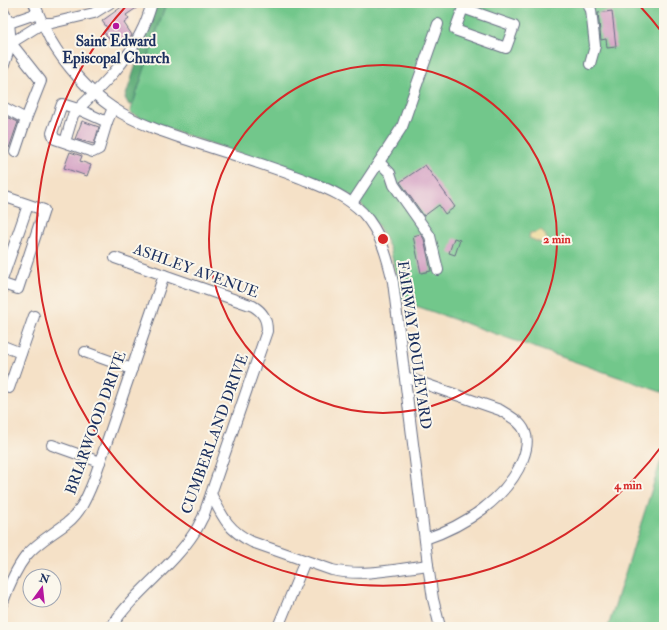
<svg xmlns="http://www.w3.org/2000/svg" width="667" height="630" viewBox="0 0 667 630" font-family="'IM FELL Double Pica',serif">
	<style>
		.green { fill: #72c78b; stroke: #467b74 }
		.forest { fill: #5dac77; stroke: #3c6e6a }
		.sand { fill: #eeda9e; stroke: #84847e }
		.building { fill: #d099c0 }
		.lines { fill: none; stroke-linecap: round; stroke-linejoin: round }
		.minor-casing { stroke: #676d83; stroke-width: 12 }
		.minor { stroke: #fff; stroke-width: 10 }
		.ring { fill: none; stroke: #d62828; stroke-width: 2 }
		.poi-dot { fill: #b5179e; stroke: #fbf7ec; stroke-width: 1.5 }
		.labels { text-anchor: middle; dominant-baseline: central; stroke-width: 4; stroke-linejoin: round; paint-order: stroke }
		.poi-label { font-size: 15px; font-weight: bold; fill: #1b2f5e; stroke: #fbf7ec }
		.street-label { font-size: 15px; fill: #1b2f5e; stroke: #fbf7ec }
		.centre { fill: #d62828; stroke: #fbf7ec; stroke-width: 2 }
		.ring-label { font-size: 12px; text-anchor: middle; font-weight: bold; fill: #d62828; stroke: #fbf7ec; stroke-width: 4; stroke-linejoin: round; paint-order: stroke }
	</style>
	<rect width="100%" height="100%" fill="#fbf7ec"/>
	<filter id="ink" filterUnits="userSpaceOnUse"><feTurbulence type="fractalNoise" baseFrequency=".025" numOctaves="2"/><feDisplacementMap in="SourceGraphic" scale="8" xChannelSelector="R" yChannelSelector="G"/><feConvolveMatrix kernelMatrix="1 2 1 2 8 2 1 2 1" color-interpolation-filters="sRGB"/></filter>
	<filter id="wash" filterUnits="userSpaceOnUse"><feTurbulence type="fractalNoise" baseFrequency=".012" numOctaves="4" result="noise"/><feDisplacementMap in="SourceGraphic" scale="16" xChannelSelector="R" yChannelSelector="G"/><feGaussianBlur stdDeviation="0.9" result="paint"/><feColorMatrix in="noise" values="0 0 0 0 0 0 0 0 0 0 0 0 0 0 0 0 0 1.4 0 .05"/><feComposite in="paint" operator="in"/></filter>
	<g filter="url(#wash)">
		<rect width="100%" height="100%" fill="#f5e1c7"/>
		<g class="green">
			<path d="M166,3h498v390l-262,-92 -12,-53 -11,-21 -19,-24 -18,-13 -28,-12 -155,-52 -29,-13z"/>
			<path d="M664,451v176h-56z"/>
		</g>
		<path class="forest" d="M156,3h10l-33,101 -4,1 -4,-7z"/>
		<path class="sand" d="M541,230c3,2 8,11 7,15h-2l-17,-7 1,-5 7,-1z"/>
		<g id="blocks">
			<g class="building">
				<path d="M127,3h17l-18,12 3,4 -5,4 8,12 -2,3 -10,7 -3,-5 -5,3 -8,-11 4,-3 -6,-8z"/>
				<path d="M612,11l4,36 -9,1 -1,-9 -5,1 -3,-27z"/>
				<path d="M5,116l13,6 -9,26 -6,-2v-23z"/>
				<path d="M82,121l17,6 -5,17 -19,-5z"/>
				<path d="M70,152l12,4 -2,5 11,4 -4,11 -23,-8z"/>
				<path d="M425,165l30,42 -10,7 -6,-9 -15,11 -24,-34z"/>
				<path d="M421,234l3,5 7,32 -10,2 -8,-37z"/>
				<path d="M454,238l6,2 -5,15 -6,-2z"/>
			</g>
		</g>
	</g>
	<g filter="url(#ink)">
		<use href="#blocks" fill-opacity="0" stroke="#676d83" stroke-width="1"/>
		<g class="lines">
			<g class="minor-casing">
				<g id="minor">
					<path d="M34,3c5,12 10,24 16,36 15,26 38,52 63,69 25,16 53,25 81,34 36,12 73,23 109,37 22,9 44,17 60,34 18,20 24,43 30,69l35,283 5,34 7,28"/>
					<path d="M587,3l4,7 4,36 -5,18"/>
					<path d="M463,8l51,18 -8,22 -51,-18z"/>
					<path d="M3,11l6,12 2,20 30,38 -15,38 -23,-12"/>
					<path d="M4,23h5l29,-10"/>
					<path d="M3,68l8,-25 32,-20h9l42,-10 16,-10"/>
					<path d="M113,108l-6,14 -8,27 -6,3 -38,-13 -3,-6 10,-29 16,5c24,-23 49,-47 63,-77 5,-9 8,-19 11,-29"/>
					<path d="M65,142l8,-27 5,-6 29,13"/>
					<path d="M15,152l11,-33"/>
					<path d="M379,162l11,11 4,12 36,51 8,34"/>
					<path d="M3,196l41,14 -26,79 -15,-5"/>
					<path d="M352,203l50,-76 36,-103"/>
					<path d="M3,277l25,-72"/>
					<path d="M3,346l18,7"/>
					<path d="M85,352l47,17"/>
					<path d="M405,377l95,33c10,6 21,12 25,22 4,9 1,19 -2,27 -16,40 -59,67 -98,80"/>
					<path d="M9,388l25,-72"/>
					<path d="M52,445l48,17"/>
					<path d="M211,494c12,24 17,36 41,48l80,28c32,7 64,-1 96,-5"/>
					<path d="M3,602c6,-17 12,-32 23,-46 11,-14 27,-22 41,-33 13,-10 20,-26 26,-41l71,-207"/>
					<path d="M111,627c23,-35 61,-60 83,-94 4,-5 6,-11 9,-16l64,-186c0,-12 -4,-19 -14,-25l-138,-48"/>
					<path d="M278,627l27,-66"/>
				</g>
			</g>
			<use href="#minor" class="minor"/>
		</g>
	</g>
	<g class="ring">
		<circle cx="383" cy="239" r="174"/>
		<path d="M664 443A347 347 0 1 1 127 5M639 5A347 347 0 0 1 664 35"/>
	</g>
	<circle class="poi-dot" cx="116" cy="26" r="4"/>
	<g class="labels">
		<g class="poi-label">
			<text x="116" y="41">Saint Edward<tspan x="116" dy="17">Episcopal Church</tspan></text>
		</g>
		<g class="street-label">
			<text transform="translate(196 271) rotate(20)">ASHLEY AVENUE</text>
			<text transform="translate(414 345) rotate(82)">FAIRWAY BOULEVARD</text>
			<text transform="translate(96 423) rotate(-70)">BRIARWOOD DRIVE</text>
			<text transform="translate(215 434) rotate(-70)">CUMBERLAND DRIVE</text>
		</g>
	</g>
	<circle cx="383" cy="239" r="6" class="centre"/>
	<g class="ring-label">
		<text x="557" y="243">2 min</text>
		<text x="628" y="489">4 min</text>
	</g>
	<rect width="667" height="630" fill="none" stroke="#fbf7ec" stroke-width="16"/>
	<g transform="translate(42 588) rotate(15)"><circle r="19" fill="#fbf7ec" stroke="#a1a7b3"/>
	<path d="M0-3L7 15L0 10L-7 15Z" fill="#b5179e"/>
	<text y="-6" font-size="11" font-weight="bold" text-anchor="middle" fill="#1b2f5e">N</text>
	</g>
</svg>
